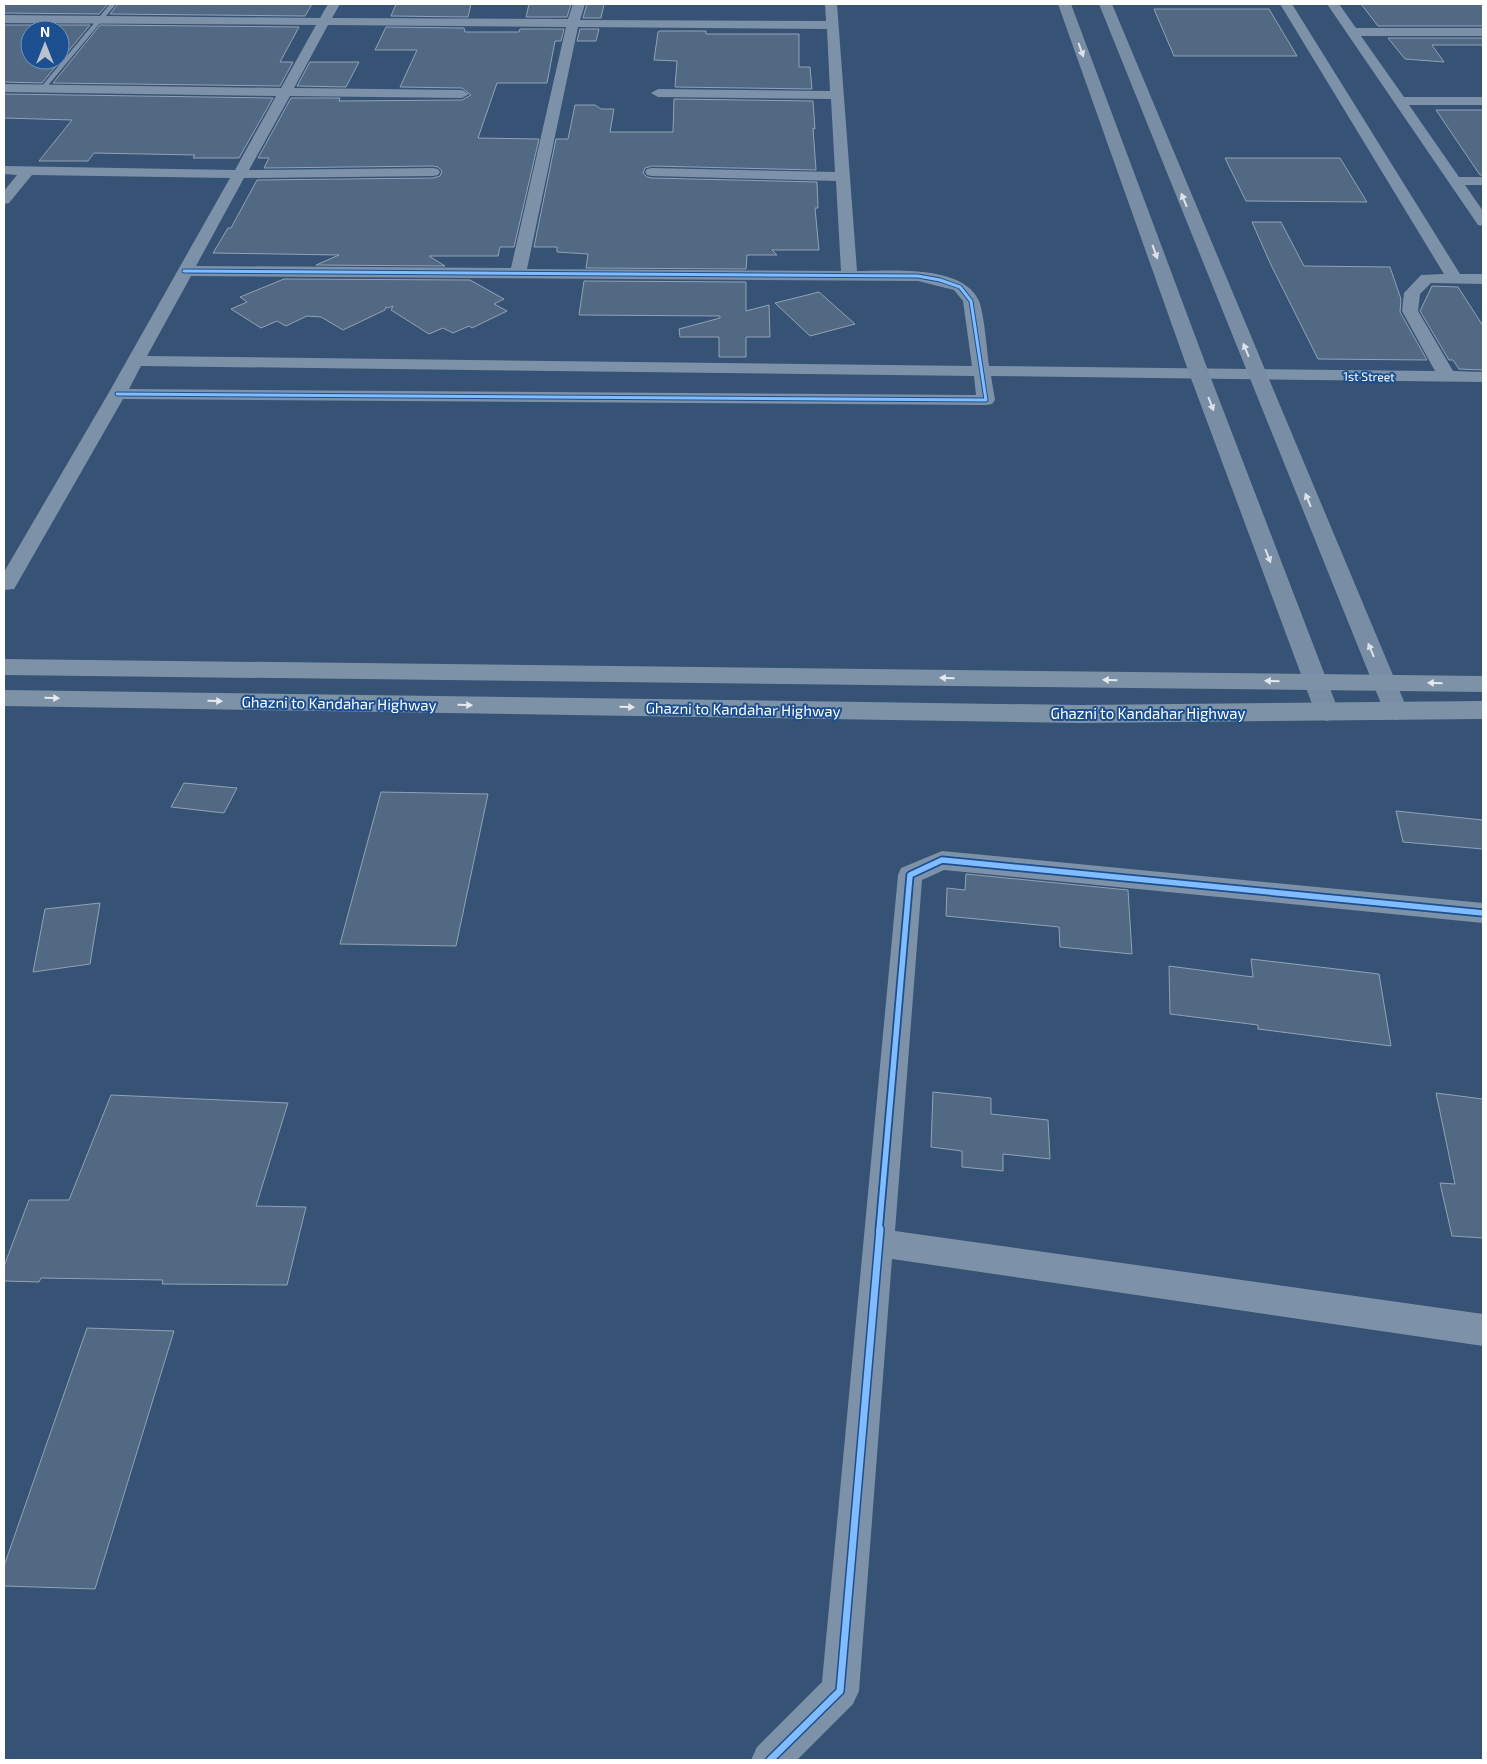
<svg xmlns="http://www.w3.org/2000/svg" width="1487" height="1764" viewBox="0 0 1487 1764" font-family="'Exo 2',sans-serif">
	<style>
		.building { fill: #526984; stroke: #92a2b6; fill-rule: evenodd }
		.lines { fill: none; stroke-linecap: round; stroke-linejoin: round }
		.lane { fill: #7d92a8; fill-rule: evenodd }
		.street { fill: #7d92a8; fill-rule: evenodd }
		.secondary { fill: #798da4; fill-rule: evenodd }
		.highway { fill: #7e92a7; fill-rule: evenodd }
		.cycleway-far2-casing { stroke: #1b4f8f; stroke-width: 5 }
		.cycleway-far1-casing { stroke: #1b4f8f; stroke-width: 9 }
		.cycleway-casing { stroke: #1b4f8f; stroke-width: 10 }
		.cycleway-far2 { stroke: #80bcff; stroke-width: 3 }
		.cycleway-far1 { stroke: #80bcff; stroke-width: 5.5 }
		.cycleway { stroke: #80bcff; stroke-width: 7 }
		.oneway { fill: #dee2e8 }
		.oneway2 { fill: #e5e9ed }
		.labels { text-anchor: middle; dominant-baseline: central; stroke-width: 4; stroke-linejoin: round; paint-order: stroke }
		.far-street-label { font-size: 12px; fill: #fff; stroke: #1b4f8f }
		.street-label { font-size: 15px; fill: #fff; stroke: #1b4f8f }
	</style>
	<rect width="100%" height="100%" fill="#365274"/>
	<g class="building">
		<path d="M4,4h104l-9,10 -95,-1z"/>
		<path d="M118,4h194l-7,12 -195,-2z"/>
		<path d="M396,4h75l-3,13 -77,-1z"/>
		<path d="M529,4h42l-4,13h-41z"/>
		<path d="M587,4h17l-3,14h-18z"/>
		<path d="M1361,4h122v22h-105z"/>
		<path d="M1154,9h115l28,47h-123z"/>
		<path d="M4,25h86l-48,58 -38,-1zM30,30h30v30h-30z"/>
		<path d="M100,25l199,2 -19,35h13l-13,24 -227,-3z"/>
		<path d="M386,27l78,1 1,4h54l1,-3h44l-3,12h-6l-8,42h-50l-19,55 61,1 -25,108h-14l-2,9h-69l16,10 -129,-1 23,-10 -126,-2 15,-25h3l26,-48 176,-2 7,-2 2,-5 -4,-4 -5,-1 -169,2 5,-10h-11l33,-60h49l-1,3 123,-1 9,-5 -9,-7 -62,-1 17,-37h-42z"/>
		<path d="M580,29h19l-3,12h-19z"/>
		<path d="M660,31h46v3h93v33h11l2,22 -137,-2 2,-26 -23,-1 4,-28z"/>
		<path d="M1388,38h95v7h-51l12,17 -39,-3z"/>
		<path d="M310,62h49l-13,25 -49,-1z"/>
		<path d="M4,94l269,4 -34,60h-46l2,-3 -101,-2 -6,8h-49l33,-41 -68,-2z"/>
		<path d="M674,99l139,2 2,28 -2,-1 3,42 -164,-4 -7,2 -2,5 4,4 5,1 165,4 1,26h-3l4,42h-47l5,5h-30l-1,14 -160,-1 2,-14 -31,-2v-5h-23l22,-108h12l7,-34h20l6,4h13l-4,23h63z"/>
		<path d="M1436,110h47v65h-3z"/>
		<path d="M1225,158h115l27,44 -121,-1z"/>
		<path d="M1252,222h29l23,44 86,1 11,32 -1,13 27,48 -109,-1 -47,-94z"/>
		<path d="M284,279l186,1 34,19 -10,5 13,7 -35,17 -3,-2 -16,7 -10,-5 -14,6 -38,-24 2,-4 -5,2 -2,-1 -1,3 -42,20 -22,-13 -14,-1 -21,10 -9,-5 -16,7 -30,-19 16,-7 -7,-5z"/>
		<path d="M584,281l162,1v29l23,-6 1,32h-24v20h-27v-20h-39l-1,-8 41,-11v-2l-141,-1z"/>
		<path d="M1432,286l26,1 25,39v44l-24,-1 -6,-9h-4l-29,-49z"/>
		<path d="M819,292l36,32 -45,12 -35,-33z"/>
		<path d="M184,783l53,5 -13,25 -53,-6z"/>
		<path d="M381,792l107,2 -32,152 -116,-2z"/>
		<path d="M1396,811l87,9v29l-80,-7z"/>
		<path d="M966,874l162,16 4,64 -72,-7 -1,-20 -113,-11 1,-28 18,2z"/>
		<path d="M100,903l-10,61 -57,8 12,-63z"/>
		<path d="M1251,959l128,15 12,72 -133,-17v-4l-88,-11 -1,-48 84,11z"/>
		<path d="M933,1092l58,6v16l57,6 2,39 -47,-5v17l-41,-4v-16l-31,-4z"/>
		<path d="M1436,1093l47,6v139l-31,-2 -12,-53 15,1z"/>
		<path d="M111,1095l177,8 -32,103 50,1 -19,78 -125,-1 1,-4 -122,-2 -2,4 -35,-1v-15l25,-66h40z"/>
		<path d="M87,1328l87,3 -79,258 -91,-3v-20z"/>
	</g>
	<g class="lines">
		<path class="lane" d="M110,4h6l-71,85h-4v-2z"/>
		<g class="street">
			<path d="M328,4h12l-8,14 236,1 5,-15h12l-5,16 246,1 -1,-17h12l20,267c33,0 106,-7 122,30 5,12 8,49 10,65l446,5 -33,-60 2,-18 17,-18 23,-1 -164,-270h12l168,270h23v10l-52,-1 -11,11 -2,17 35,60 30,1v10l-492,-6 4,24 -3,4 -6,1 -863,-6 -106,185 -3,5 -10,1v-18l104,-178 122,-216 -198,-3 -23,28 -5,1v-13l13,-16 -13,-1v-8l231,4 41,-74 -272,-4v-8l277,4 35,-63 -312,-2v-8l316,3zM328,25l238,2 -55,241 -315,-2 48,-88 189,-2 5,-1 2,-3 -2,-3 -5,-1 -184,2 41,-74 172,2 7,-4 -7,-4 -168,-2zM578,27l249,2 3,62 -172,-2 -7,4 7,4 173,2 4,73 -183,-4 -5,1 -2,3 2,3 5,1 184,5 5,90 -314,-2zM191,276l727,5 36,9 9,11 9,65 -825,-10zM141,366l833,10 2,19 -847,-6z"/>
			<path d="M1327,4h12l17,24h127v8h-122l43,61h79v8h-74l50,72h24v8h-18l18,26v15l-5,-1z"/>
			<path d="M942,851l541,52v20l-539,-53 -22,10 -27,351 588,83v32l-591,-87 -33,432 -6,13 -56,56h-46l6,-13 65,-65 76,-807 3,-7z"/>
		</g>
		<g class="secondary">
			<path d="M1058,4h13l138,369 130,339 -3,6 -9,3 -9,-3 -3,-6 -126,-339z"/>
			<path d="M1099,4h13l296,707 -3,6 -9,3 -9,-3 -3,-6z"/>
		</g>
		<g class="highway">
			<path d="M4,659l1479,17v16l-1479,-17z"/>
			<path d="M4,690l1075,15 404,-4v18l-404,4 -1075,-17z"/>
		</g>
		<g class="cycleway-far2-casing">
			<path id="cycleway-far2" d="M117,394l869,6 -15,-99 -11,-14 -20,-7 -22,-4 -734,-5"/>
		</g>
		<g class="cycleway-far1-casing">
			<path id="cycleway-far1" d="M879,1231l31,-356 32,-15 541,53"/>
		</g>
		<g class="cycleway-casing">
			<path id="cycleway" d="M770,1760l70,-69 40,-462"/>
		</g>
		<use href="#cycleway-far2" class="cycleway-far2"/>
		<use href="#cycleway-far1" class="cycleway-far1"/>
		<use href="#cycleway" class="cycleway"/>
	</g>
	<defs><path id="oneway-solid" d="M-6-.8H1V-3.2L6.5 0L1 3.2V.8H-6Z" transform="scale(1.25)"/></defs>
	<g class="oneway">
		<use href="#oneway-solid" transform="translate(1081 50) rotate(70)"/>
		<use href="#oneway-solid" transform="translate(1184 200) rotate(-112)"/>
		<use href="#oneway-solid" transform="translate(1155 252) rotate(70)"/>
		<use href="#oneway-solid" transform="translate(1246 350) rotate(-112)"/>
		<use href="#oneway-solid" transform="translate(1211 404) rotate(69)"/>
		<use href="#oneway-solid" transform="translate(1308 500) rotate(-113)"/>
		<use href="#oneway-solid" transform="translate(1268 556) rotate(69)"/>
		<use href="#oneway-solid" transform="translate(1371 650) rotate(-113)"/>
	</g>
	<g class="oneway2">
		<use href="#oneway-solid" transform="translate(947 678) rotate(-179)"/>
		<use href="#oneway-solid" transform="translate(1110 680) rotate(-179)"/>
		<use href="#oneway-solid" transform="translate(1272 681) rotate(-179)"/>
		<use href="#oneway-solid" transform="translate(1435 683) rotate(-179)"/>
		<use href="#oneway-solid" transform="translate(52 698) rotate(1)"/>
		<use href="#oneway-solid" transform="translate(215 701) rotate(1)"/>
		<use href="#oneway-solid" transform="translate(465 705) rotate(1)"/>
		<use href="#oneway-solid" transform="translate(627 707) rotate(1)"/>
	</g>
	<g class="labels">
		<g class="far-street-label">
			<text transform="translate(1369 376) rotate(1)">1st Street</text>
		</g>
		<g class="street-label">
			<text transform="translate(339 703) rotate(1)">Ghazni to Kandahar Highway</text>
			<text transform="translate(743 709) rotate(1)">Ghazni to Kandahar Highway</text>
			<text x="1148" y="713">Ghazni to Kandahar Highway</text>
		</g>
	</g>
	<rect width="1487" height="1764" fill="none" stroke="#ffffff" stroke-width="10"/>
	<g transform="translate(45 45)"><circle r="24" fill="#1b4f8f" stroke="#7695bc"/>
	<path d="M0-4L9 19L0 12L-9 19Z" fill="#b9c2ce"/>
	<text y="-8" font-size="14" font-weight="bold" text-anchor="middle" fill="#ffffff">N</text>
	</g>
</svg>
